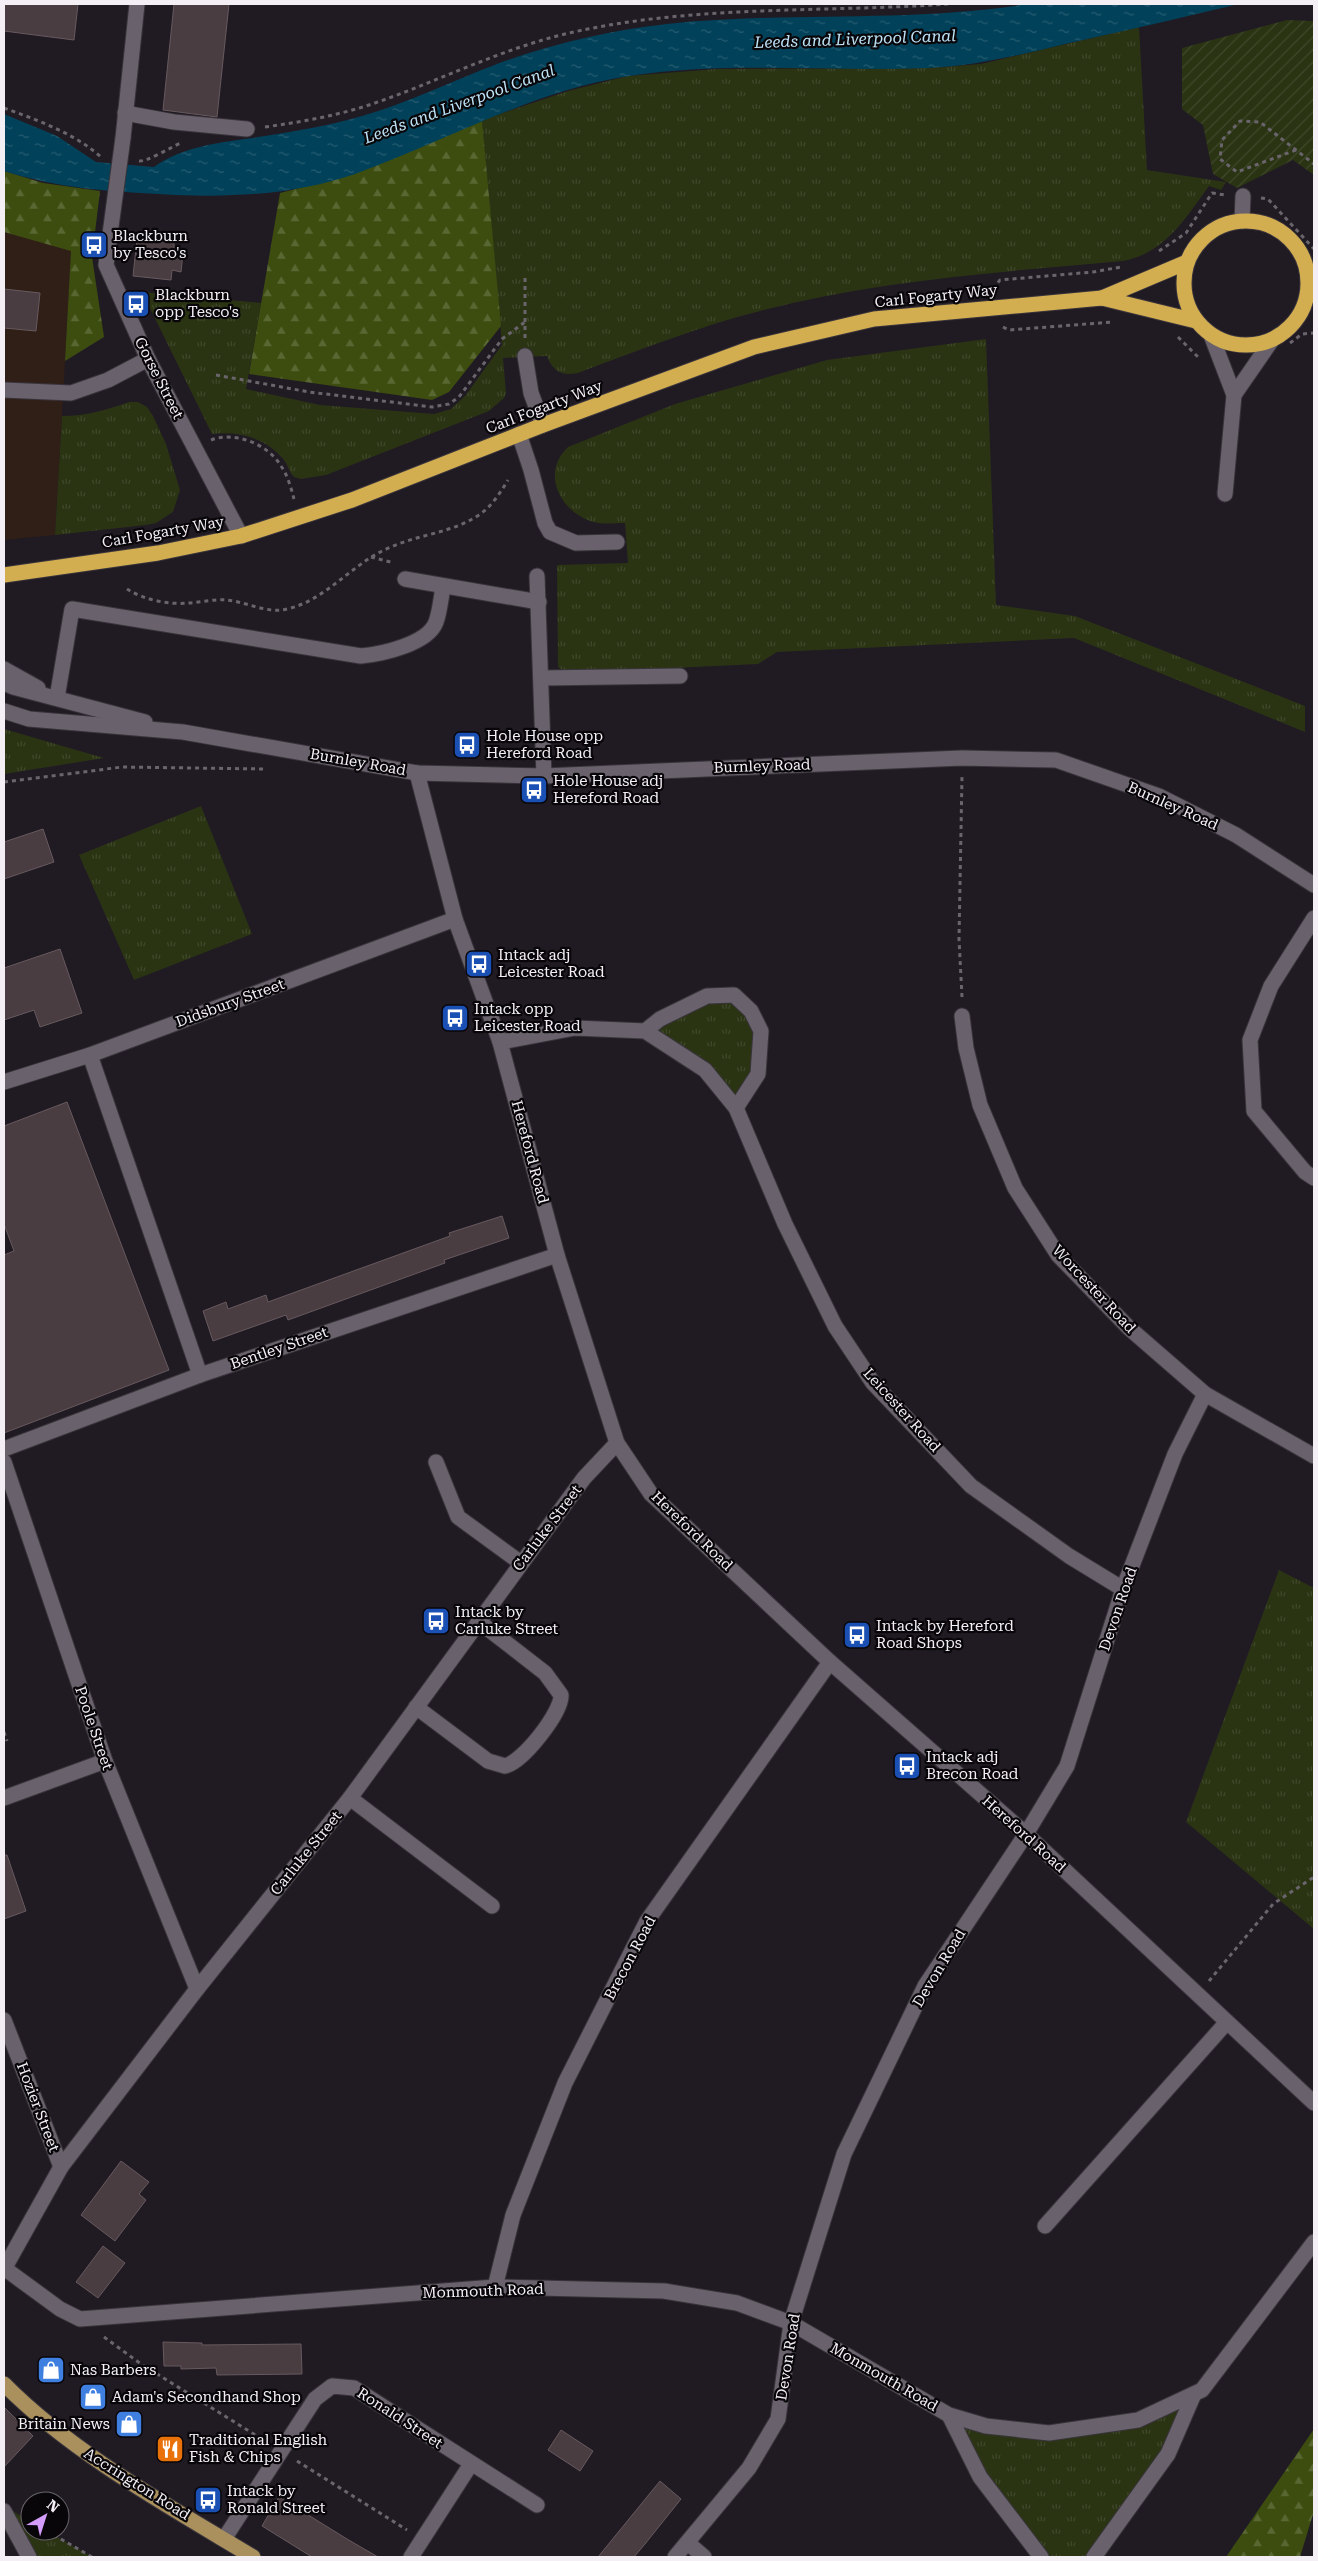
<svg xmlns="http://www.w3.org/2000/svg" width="1318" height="2561" viewBox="0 0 1318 2561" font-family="'Roboto Serif',serif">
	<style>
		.commercial { fill: #301f17 }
		.grass { fill: url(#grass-tufts) }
		.forest { fill: url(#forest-firs) }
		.garden { fill: url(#garden-furrows) }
		.water { fill: url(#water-ripples) }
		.building { fill: #493d41; stroke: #675a5e }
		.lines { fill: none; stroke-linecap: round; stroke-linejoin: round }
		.minor-casing { stroke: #39343b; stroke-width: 17 }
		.major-casing { stroke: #39343b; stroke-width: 17 }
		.highway-casing { stroke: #39343b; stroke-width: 17 }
		.path { stroke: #6a656d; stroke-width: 3; stroke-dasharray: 4 4; stroke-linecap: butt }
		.minor { stroke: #69626c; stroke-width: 15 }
		.major { stroke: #a9905c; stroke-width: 15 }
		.highway { stroke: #d3ae51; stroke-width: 15 }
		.minor-bridge-casing { stroke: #39343b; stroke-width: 17; stroke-linecap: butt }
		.minor-bridge { stroke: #69626c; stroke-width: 15 }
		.labels { text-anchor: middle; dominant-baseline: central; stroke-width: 4.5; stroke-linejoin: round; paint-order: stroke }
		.poi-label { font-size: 15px; fill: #f3eff5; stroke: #080609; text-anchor: start }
		.street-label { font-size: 15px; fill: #f3eff5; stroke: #080609 }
		.water-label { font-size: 16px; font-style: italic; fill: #bee3f7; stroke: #080609 }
	</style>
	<defs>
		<pattern id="grass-tufts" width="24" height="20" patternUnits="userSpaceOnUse" patternTransform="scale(1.25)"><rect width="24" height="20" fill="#2a3413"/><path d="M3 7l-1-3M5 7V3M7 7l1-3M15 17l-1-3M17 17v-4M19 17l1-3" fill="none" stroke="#3f482a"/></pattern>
		<pattern id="forest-firs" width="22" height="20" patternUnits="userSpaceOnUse" patternTransform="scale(1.25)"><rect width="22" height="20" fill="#3c4d0f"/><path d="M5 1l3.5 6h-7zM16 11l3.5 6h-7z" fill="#596733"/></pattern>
		<pattern id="garden-furrows" width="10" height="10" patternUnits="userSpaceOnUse" patternTransform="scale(1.25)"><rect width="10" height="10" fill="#2a3413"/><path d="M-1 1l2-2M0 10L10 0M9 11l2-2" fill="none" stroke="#3f482a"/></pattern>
		<pattern id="water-ripples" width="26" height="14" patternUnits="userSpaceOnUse" patternTransform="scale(1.25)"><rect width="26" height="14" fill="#014159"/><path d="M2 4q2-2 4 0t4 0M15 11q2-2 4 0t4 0" fill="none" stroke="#265d71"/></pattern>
	</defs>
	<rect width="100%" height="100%" fill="#201a23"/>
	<path class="commercial" d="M4,171l39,12 32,5 -20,347 -51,5z"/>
	<g class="grass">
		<path d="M1139,27l8,143 79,12 -5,8 -12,-4c-24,33 -44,67 -86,75 -120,11 -243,19 -359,49 -64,16 -125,40 -186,63 -16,3 -25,-1 -31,-17l-44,2 3,35 -2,5 -15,13 -163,64 -25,4 -7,-2c-5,-5 -6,-12 -10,-17 -18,-22 -44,-29 -72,-26l-70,-142 119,11 -15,86 74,16 114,9 17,-5 14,-13 37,-51 -20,-225 86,-29 60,-15 89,-7 212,-1 52,-4z"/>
		<path d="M986,339l10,266 79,11 230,90v26l-231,-94 -297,14 -19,12 -191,9 -9,-6 -1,-102 71,-2 -3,-40c-11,0 -24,2 -35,-2 -31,-11 -49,-49 -22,-74l107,-43 152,-44z"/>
		<path d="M129,402h9l9,5 6,9 13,28 14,46 -7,22 -17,11 -10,2 -91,10 7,-119c24,0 44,-6 67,-14z"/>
		<path d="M4,729l100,29 -100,16z"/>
		<path d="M201,806l51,128 -118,46 -55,-125z"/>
		<path d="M734,995l27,36 -3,43 -22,34 -31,-38 -60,-39 58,-33z"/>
		<path d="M1279,1570l35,18v341l-128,-107z"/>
		<path d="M1194,2394l-26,60 -74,103h-53l-92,-142 100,18 89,-13z"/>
		<path d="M4,2506l26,15v10h17l45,26h-63z"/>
	</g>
	<g class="forest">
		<path d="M482,120l19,206 -52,66 -17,8 -183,-26 31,-181 73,-19z"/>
		<path d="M4,171l39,12 57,8 -8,66 12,80 -39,24 6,-110 -67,-19z"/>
		<path d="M1314,2429v82l-14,46h-74z"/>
	</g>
	<path class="garden" d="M1287,20l27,1v154l-21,-15 -56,28 -24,-14 -10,-49 -21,-16v-61z"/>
	<path class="water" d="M1027,4h212c-58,14 -116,27 -174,40 -45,11 -90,22 -137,24 -99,4 -200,-7 -299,8 -97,15 -183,65 -274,98 -70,24 -141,24 -214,19 -49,-3 -89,-7 -137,-22v-57l53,22 39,26 58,5c31,-23 74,-25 111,-31 33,-5 66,-11 97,-20 46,-13 90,-35 135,-52 54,-20 113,-34 170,-40 120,-13 241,-1 360,-20z"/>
	<g class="building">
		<path d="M4,4h74l-4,36 -70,-9z"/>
		<path d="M174,4h55l-12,113 -54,-7z"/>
		<path d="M137,239l37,4v9l9,1 -2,19 -9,-2 -1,10 -38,-4z"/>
		<path d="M4,289l36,4 -4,38 -32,-3z"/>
		<path d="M43,829l11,33 -50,17v-37z"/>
		<path d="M60,949l22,64 -42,14 -6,-17 -30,10v-52z"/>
		<path d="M67,1102l102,268 -165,63v-178l10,-4 -10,-27v-98z"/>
		<path d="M502,1216l7,22 -65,22 1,3 -157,57 -2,-5 -73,26 -10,-30 23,-9 2,7 38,-14 2,7 182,-66 -1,-3z"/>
		<path d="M4,1855h3l19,56 -22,8z"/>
		<path d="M121,2161l28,21 -10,12 7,6 -31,41 -34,-26z"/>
		<path d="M103,2246l22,17 -27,35 -22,-16z"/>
		<path d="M163,2342l39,1v2l99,-1 1,30 -85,1 -1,-7 -35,1v-3h-17z"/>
		<path d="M4,2407l29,29 -29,31z"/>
		<path d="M561,2430l32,21 -13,20 -32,-21z"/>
		<path d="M660,2481l21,18 -36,45 -11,13h-36z"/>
		<path d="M279,2497l68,42 31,18h-66l-50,-31z"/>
	</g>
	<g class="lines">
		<g class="minor-casing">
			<g id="minor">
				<path d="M125,113l49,9 73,7"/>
				<path d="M123,138l14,-134"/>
				<path d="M1242,221l1,-25"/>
				<path d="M110,234l-4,31 42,94 93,177"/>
				<path d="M1211,335l23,60 -9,99"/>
				<path d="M525,356l6,37 12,32"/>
				<path d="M4,390l67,3 37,-13 40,-21"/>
				<path d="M1234,395l38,-55"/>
				<path d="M519,434l12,36 14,53 5,9 26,11 41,-1"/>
				<path d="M537,576l7,200"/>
				<path d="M405,579l134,23"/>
				<path d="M4,669l34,19"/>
				<path d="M541,678l139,-2"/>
				<path d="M4,683l9,4 132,35"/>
				<path d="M57,698l15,-89 289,47c21,-2 67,-12 75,-34 4,-11 5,-24 7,-35"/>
				<path d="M4,711l25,8 154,13 234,41 127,3 418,-18 94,2 103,36 77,39 78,50"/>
				<path d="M417,773l38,146 45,123 57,213 60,188 34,51 179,168 196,172 288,269"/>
				<path d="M1314,918l-43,68 -21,54 4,71 51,61 9,6"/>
				<path d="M962,1016l4,32 14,57 35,83 43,67 71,73 76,66 109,62"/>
				<path d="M645,1031l15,-12 47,-23 27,-1 17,16 10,20 -3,43 -22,34"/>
				<path d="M500,1042l75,-14 70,3 60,39 31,38 49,116 50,102 38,57 98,103 98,70 54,33"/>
				<path d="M90,1055l110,320"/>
				<path d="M4,1082l86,-27 365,-136"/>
				<path d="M4,1449l196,-74 357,-120"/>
				<path d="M4,1462l101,299 92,228"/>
				<path d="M436,1462l22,55 63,46"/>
				<path d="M416,1707l72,54 17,5c18,-4 57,-54 56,-71l-16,-22 -67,-52"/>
				<path d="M4,1798l101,-37"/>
				<path d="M350,1798l142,108"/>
				<path d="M4,2020l57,147"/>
				<path d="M1045,2226l182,-204"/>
				<path d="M4,2268l56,41 20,10 415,-32 169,4 73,12 54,20 158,92 37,11 63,7 89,-13 64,-30 112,-148"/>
				<path d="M4,2269l57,-102 136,-178 153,-191 234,-320 33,-35"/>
				<path d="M495,2287l18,-72 52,-132 82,-162 183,-259"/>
				<path d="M949,2415l31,62 61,80"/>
				<path d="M4,2511l25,46"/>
				<path d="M224,2539l91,-140 17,-13 22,2 183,117"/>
				<path d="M688,2543l16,14"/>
				<path d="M411,2557l60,-93"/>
				<path d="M675,2557l74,-89 29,-49 13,-96 53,-169 81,-168 101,-152 41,-68 56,-177 52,-135 30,-60"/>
				<path d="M1094,2557l74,-103 26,-60"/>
			</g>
		</g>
		<g class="major-casing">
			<path id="major" d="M4,2384c68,69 166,123 249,173"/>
		</g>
		<g class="highway-casing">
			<g id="highway">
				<circle cx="1246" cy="283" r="62"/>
				<path d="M1102,298l85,-36"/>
				<path d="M4,575l154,-22 83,-17 111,-36 191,-75 211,-78 120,-28 228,-21 94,23"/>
			</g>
		</g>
		<g class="path">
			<path d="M4,108c33,12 70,25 97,49"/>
			<path d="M265,127c36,-5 70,-11 104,-22 63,-21 123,-52 188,-69 127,-32 262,-23 392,-32"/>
			<path d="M1296,150l-59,22 -17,-13 2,-19 18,-19 20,1 54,42"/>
			<path d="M139,161c8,1 32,-14 42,-18"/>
			<path d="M1261,198l7,1 46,50"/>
			<path d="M1159,251l27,-18 26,-40 13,2"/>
			<path d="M993,289l7,-9 93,-8 28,-5"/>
			<path d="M1003,327l6,3 104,-8"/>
			<path d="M1178,337l20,20"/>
			<path d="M525,338v-62"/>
			<path d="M1290,343l12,-9 12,-1"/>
			<path d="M216,375l93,17 123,15 17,-3 10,-7 43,-58 23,-17"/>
			<path d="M211,440c24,-9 57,4 70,26 7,10 10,22 13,33"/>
			<path d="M371,557l23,6"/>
			<path d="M127,589c17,11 42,16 62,14 13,-1 26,-4 38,-3 20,2 40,14 60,9 40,-9 66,-47 104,-62 29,-13 61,-14 88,-32 13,-9 21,-22 29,-35"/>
			<path d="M4,782l118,-15 142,2v-3"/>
			<path d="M962,997l-3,-58 3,-163"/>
			<path d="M4,1732l3,9"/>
			<path d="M1209,1981l64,-77 41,-27"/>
			<path d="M104,2337l37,27 124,77"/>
			<path d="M297,2461l110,69"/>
			<path d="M47,2531l45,26"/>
		</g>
		<use href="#minor" class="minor"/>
		<use href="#major" class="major"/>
		<use href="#highway" class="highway"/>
		<g class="minor-bridge-casing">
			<path id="minor-bridge" d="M110,234l13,-96"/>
		</g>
		<use href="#minor-bridge" class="minor-bridge"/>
	</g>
	<defs>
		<g id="bus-square" transform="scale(1.4375)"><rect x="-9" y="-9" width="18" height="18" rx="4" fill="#1a4fb4" stroke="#080609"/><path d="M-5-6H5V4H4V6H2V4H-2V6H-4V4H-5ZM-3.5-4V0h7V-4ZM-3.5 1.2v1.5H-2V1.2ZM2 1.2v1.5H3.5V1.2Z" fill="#fff"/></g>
		<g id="shop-square" transform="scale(1.4375)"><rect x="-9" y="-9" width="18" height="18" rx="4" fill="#3f7fe0" stroke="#080609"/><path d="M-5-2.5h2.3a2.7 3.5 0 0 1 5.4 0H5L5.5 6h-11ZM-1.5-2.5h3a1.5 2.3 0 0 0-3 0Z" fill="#fff"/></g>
		<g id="restaurant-square" transform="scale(1.4375)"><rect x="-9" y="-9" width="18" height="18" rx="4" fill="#e8710a" stroke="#080609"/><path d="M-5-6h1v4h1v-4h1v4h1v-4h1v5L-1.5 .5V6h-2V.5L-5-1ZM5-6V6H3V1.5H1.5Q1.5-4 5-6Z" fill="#fff"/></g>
	</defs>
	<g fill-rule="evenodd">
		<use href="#bus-square" x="94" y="245"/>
		<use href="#bus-square" x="136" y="304"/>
		<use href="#bus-square" x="467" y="745"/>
		<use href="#bus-square" x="534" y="790"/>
		<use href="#bus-square" x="479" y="964"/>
		<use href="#bus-square" x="455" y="1018"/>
		<use href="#bus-square" x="436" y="1621"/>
		<use href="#bus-square" x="857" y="1635"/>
		<use href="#bus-square" x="907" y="1766"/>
		<use href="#shop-square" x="51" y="2370"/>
		<use href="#shop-square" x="93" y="2397"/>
		<use href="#shop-square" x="129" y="2424"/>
		<use href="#restaurant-square" x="170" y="2449"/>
		<use href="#bus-square" x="208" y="2500"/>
	</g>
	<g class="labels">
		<g class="poi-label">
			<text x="113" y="236">Blackburn<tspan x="113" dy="17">by Tesco's</tspan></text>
			<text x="155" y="295">Blackburn<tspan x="155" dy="17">opp Tesco's</tspan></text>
			<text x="486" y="736">Hole House opp<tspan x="486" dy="17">Hereford Road</tspan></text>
			<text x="553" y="781">Hole House adj<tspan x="553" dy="17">Hereford Road</tspan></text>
			<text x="498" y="955">Intack adj<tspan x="498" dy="17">Leicester Road</tspan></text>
			<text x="474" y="1009">Intack opp<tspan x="474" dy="17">Leicester Road</tspan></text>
			<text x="455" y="1612">Intack by<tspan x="455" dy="17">Carluke Street</tspan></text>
			<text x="876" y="1626">Intack by Hereford<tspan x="876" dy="17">Road Shops</tspan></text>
			<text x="926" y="1757">Intack adj<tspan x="926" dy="17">Brecon Road</tspan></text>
			<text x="70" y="2370">Nas Barbers</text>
			<text x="112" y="2397">Adam's Secondhand Shop</text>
			<text x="110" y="2424" text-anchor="end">Britain News</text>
			<text x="189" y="2440">Traditional English<tspan x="189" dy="17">Fish &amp; Chips</tspan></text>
			<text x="227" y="2491">Intack by<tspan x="227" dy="17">Ronald Street</tspan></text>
		</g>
		<g class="street-label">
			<text transform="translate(936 296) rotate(-6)">Carl Fogarty Way</text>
			<text transform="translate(159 378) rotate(63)">Gorse Street</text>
			<text transform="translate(544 407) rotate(-21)">Carl Fogarty Way</text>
			<text transform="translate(163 532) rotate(-10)">Carl Fogarty Way</text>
			<text transform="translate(358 762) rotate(10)">Burnley Road</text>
			<text transform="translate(762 766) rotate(-2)">Burnley Road</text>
			<text transform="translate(1173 806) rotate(24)">Burnley Road</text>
			<text transform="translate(230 1003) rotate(-20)">Didsbury Street</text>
			<text transform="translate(530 1152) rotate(75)">Hereford Road</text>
			<text transform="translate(1094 1289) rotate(47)">Worcester Road</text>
			<text transform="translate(279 1348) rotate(-19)">Bentley Street</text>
			<text transform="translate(902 1410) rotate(48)">Leicester Road</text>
			<text transform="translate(547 1528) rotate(-53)">Carluke Street</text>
			<text transform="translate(692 1531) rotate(44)">Hereford Road</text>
			<text transform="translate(1118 1609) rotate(-71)">Devon Road</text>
			<text transform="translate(94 1728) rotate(71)">Poole Street</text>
			<text transform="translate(1024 1834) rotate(42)">Hereford Road</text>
			<text transform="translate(306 1853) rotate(-51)">Carluke Street</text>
			<text transform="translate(630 1958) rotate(-62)">Brecon Road</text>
			<text transform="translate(939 1968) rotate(-59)">Devon Road</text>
			<text transform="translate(38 2107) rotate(69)">Hozier Street</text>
			<text transform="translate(483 2291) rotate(-2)">Monmouth Road</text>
			<text transform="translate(788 2357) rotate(-81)">Devon Road</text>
			<text transform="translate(884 2377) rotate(30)">Monmouth Road</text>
			<text transform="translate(400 2418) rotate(33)">Ronald Street</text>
			<text transform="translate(137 2484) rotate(32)">Accrington Road</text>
		</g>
		<g class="water-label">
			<text transform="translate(855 39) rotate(-2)">Leeds and Liverpool Canal</text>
			<text transform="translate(459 104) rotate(-20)">Leeds and Liverpool Canal</text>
		</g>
	</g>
	<rect width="1318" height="2561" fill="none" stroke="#f3eff5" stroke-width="10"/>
	<g transform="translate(45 2516) rotate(39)"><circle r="24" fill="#080609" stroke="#666367"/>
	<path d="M0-4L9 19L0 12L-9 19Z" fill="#d49cfb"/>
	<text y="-8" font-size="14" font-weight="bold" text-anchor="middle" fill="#f3eff5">N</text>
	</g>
</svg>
